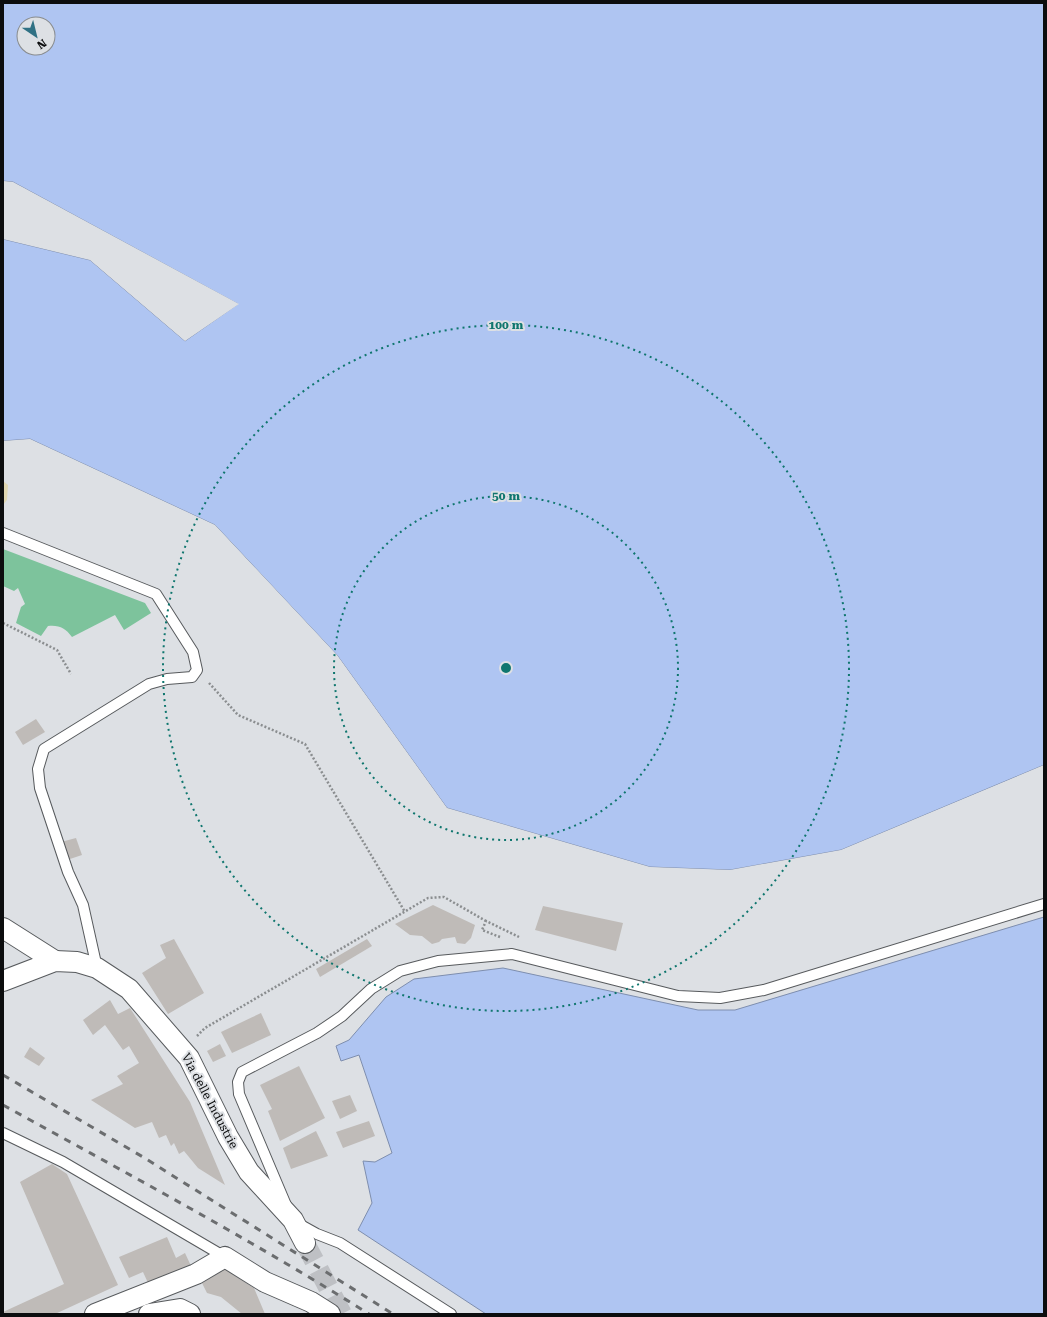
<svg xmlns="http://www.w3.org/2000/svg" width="1047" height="1317" viewBox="0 0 1047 1317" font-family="'Roboto Serif',serif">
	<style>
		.green { fill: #7dc39c }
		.sand { fill: #e0d7b2 }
		.water { fill: #afc5f2; stroke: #7e8eae; fill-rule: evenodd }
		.pier { fill: #dde0e4 }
		.building { fill: #bfbbb8 }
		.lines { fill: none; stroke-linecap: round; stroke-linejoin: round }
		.minor-tunnel { stroke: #bec0c4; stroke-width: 20; stroke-dasharray: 20 10; stroke-linecap: butt }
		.service-casing { stroke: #575a5d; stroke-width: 12 }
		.minor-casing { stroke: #575a5d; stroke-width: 22 }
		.path { stroke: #8b8e90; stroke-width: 2.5; stroke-dasharray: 2 2; stroke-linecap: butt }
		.service { stroke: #fff; stroke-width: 10 }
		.minor { stroke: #fff; stroke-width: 20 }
		.rail { stroke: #6b6d6f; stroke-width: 3; stroke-dasharray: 7 7; stroke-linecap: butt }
		.ring { fill: none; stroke: #0f766e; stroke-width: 2; stroke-dasharray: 2 4 }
		.labels { text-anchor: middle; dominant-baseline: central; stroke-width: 4; stroke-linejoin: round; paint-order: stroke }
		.street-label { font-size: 12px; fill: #0c0d0e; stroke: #dde0e4 }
		.centre { fill: #0f766e; stroke: #dde0e4; stroke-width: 2 }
		.ring-label { font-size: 12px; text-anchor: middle; font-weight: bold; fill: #0f766e; stroke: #dde0e4; stroke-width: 4; stroke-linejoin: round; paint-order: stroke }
	</style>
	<rect width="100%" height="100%" fill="#dde0e4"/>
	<path class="green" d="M3,549l142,54 6,10 -27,17 -9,-15 -43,22c-7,-9 -12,-12 -24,-11l-7,10 -25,-13 5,-16 4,-3 -7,-16 -4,3 -11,-5z"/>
	<path class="sand" d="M3,481l5,4 -1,15 -4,5z"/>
	<g class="water">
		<path d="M3,3h1041v762l-203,85 -111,20 -80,-3 -203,-59 -110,-153 -122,-130 -185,-86 -27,2v-202l87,21 95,81 53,-37 -225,-122 -10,-1zM24,24h24v24h-24z"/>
		<path d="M1044,917v397h-558l-128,-84 14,-27 -9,-42 12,1 17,-9 -33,-98 -18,6 -5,-15 13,-6 37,-43 28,-18 89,-11 195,42h37z"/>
	</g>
	<g class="pier">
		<path d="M3,181l10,1 226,122 -54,37 -95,-81 -87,-21v-2l88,22 94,80 50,-35 -223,-120 -9,-1z"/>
		<path d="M30,439l185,86 122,130 110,153 203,59 80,3 111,-20 203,-85v2l-203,85 -110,20 -82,-3 -202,-59 -112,-154 -121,-130 -185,-85 -26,2v-2z"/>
	</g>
	<g class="building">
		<path d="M36,719l9,13 -22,13 -8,-13z"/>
		<path d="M76,838l6,17 -15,5 -6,-18z"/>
		<path d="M433,905l42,20 -4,13 -6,6 -8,-1 -2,-6 -13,2 -3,3 -7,2 -10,-8 -12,-1 -15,-11z"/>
		<path d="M543,906l80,17 -7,28 -81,-21z"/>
		<path d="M174,939l30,54 -36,21 -26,-41 24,-15 -6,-13z"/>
		<path d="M367,939l5,7 -52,31 -4,-8z"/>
		<path d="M110,1000l8,14 12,-6 60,94 35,83 -27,-17 -14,-17 -5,3 -5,-11 -3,3 -5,-11 -7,3 -7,-16 -17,6 -44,-28 32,-16 -6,-8 22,-13 -10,-17 -6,4 -18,-25 -12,10 -10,-15z"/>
		<path d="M261,1013l10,22 -39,18 -11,-21z"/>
		<path d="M220,1044l6,12 -13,6 -6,-11z"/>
		<path d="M30,1047l15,11 -6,8 -15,-9z"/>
		<path d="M299,1066l26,52 -45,23 -12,-30 4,-2 -12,-24z"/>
		<path d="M350,1095l7,16 -17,8 -8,-18z"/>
		<path d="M369,1121l6,15 -32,12 -7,-16z"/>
		<path d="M316,1131l12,25 -37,13 -8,-21z"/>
		<path d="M52,1164l15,10 51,111 -63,29h-52v-2l61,-28 -44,-102z"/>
		<path d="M167,1237l9,21 9,-5 6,13 -42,19 -6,-13 -14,6 -10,-21z"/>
		<path d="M225,1269l29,19 11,26h-23l-21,-17 -14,-4 -5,-10z"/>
	</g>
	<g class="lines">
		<path class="minor-tunnel" d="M305,1243l37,71"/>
		<g class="service-casing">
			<g id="service">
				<path d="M3,533l153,61 37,58 4,18 -5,7 -25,2 -18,5 -105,65 -6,20 2,19 28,84 15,33 14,63"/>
				<path d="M3,1133l60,29 162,95"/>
				<path d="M286,1205l-47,-111 -1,-12 4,-10 75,-39 25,-17 29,-27 29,-18 38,-10 74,-7 166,42 42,2 44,-8 280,-86"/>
				<path d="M299,1224l18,10 23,9 111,71"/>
			</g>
		</g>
		<g class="minor-casing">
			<g id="minor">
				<path d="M3,928l52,33"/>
				<path d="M3,981l52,-20 22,1 20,6 32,21 60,69 39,79 21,35 44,48 12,23"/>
				<path d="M95,1314l101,-40 29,-17 40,25 46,20 19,12"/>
				<path d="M149,1314l31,-5 10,5"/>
			</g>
		</g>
		<g class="path">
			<path d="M3,623l54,27 14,24"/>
			<path d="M209,683l29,32 67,29 100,168"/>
			<path d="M500,937l-18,-7 4,-9 33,16"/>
			<path d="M197,1036l8,-8 223,-130 16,-1 42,24"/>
		</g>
		<use href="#service" class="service"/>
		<use href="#minor" class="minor"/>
		<g class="rail">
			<path d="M3,1075l140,82 250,157"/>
			<path d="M3,1105c123,68 247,134 366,209"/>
		</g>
	</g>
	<g class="ring">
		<circle cx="506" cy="668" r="172"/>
		<circle cx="506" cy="668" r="343"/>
	</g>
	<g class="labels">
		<g class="street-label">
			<text transform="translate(210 1101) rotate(62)">Via delle Industrie</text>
		</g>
	</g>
	<circle cx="506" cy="668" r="6" class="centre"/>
	<g class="ring-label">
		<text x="506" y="329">100 m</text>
		<text x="506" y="500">50 m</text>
	</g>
	<rect width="1047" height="1317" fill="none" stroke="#0c0d0e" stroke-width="8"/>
	<g transform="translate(36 36) rotate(145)"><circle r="19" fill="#dde0e4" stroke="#898c8e"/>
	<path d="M0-3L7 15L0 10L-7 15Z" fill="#307184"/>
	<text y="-6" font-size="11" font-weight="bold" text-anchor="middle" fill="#0c0d0e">N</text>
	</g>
</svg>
